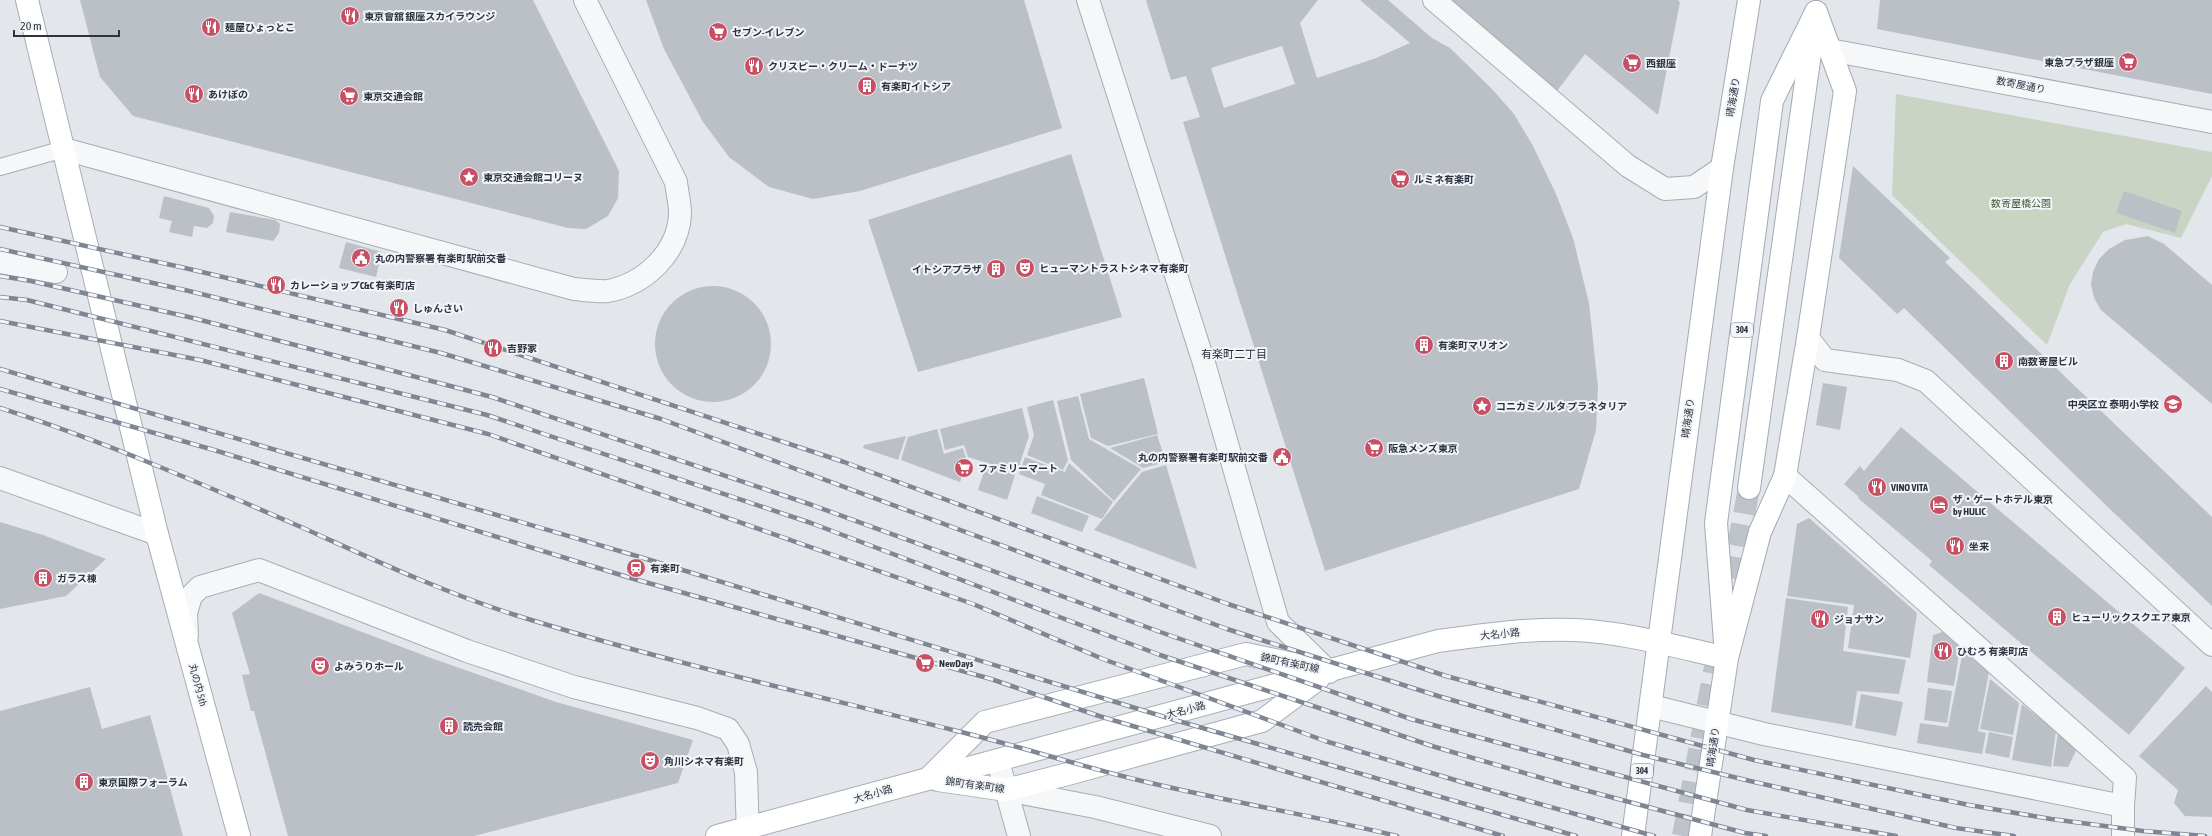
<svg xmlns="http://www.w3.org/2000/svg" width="2212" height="836" viewBox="0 0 2212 836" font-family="'Asap Condensed','Noto Sans JP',sans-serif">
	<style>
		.green { fill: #c9d4c5 }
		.building { fill: #bbc0c7; fill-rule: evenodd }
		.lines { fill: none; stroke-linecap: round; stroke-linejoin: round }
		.primary-tunnel { stroke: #bec2c9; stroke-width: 22; stroke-dasharray: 22 11; stroke-linecap: butt }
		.lane-casing { stroke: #a8adb5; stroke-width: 18 }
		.street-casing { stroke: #a8adb5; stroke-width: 24 }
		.secondary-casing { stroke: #a8adb5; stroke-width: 24 }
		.primary-casing { stroke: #a3abb6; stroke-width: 24 }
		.lane { stroke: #f6f7f9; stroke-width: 16 }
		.street { stroke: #f6f7f9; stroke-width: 22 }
		.secondary { stroke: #fff; stroke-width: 22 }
		.primary { stroke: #fff; stroke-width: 22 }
		.rail-casing { stroke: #7e8694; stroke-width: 4.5 }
		.rail { stroke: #f3f5f8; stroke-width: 3; stroke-dasharray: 9; stroke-linecap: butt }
		.labels { text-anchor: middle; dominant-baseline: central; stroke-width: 4; stroke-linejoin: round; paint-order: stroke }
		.shield { fill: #f3f5f8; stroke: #686e79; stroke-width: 1 }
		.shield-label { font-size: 9px; font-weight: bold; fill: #2c3442 }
		.poi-label { font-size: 10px; font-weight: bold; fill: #2c3442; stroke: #f3f5f8; text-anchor: start }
		.street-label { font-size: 10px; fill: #2c3442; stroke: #f3f5f8 }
		.park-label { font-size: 10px; fill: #415d3a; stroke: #f3f5f8 }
		.neighbourhood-label { font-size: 11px; fill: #1e2633; stroke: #f3f5f8 }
	</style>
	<rect width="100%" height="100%" fill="#e3e6eb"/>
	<path class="green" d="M1896,94l316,58v24l-31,62 -55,-14 -23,8 -33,52 -23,61 -155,-150z"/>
	<g class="building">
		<path d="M80,0h453l86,171 -1,27 -10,18 -22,13 -18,-1 -435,-112 -33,-39z"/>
		<path d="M646,0h378l38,128 -202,63 -47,8 -44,-12 -40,-30 -26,-35 -39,-73z"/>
		<path d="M1146,0h172l-18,23 17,55 59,-20 34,-15 -50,-43h28l44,38 18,10 42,41 22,25 19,32 23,48 17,44 16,65 9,84 -2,43 -17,59 -254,82 -142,-449 17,-5 -14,-41 -15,4zM1282,46l13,38 -71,24 -13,-40z"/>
		<path d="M1451,0h227l2,2 -22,113 -73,-61 -28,37z"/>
		<path d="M1880,0h332v94l-335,-65z"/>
		<path d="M1071,154l51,163 -204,55 -50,-152z"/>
		<path d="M1853,166l97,92 -5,4 267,255v89l-99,-94 -209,-204 -7,6 -58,-56z"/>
		<path d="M2124,191l58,20 -7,22 -59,-20z"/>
		<path d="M164,196l45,12 5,8 -1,7 -6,5 -13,-2 -2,11 -23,-5 3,-11 -13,-3z"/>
		<path d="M230,212l45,8 5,4 -1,9 -6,8 -47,-9z"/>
		<path d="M2148,236l16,8 48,41v119l-111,-94 -7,-12 -3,-14 2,-12 6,-13 10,-10 16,-9z"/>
		<path d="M346,242l36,10 -6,25 -37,-9z"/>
		<circle cx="713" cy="344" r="58"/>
		<path d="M1144,378l14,56 -50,12 -17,-8 -11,-44z"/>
		<path d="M1823,383l24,4 -7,43 -24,-5z"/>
		<path d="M1078,396l11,43 52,30 -27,32 -43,-41 -14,-59z"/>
		<path d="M1053,400l15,60 -5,10 -36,-15 7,-20 -7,-28z"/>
		<path d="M1022,408l7,28 -12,36 -49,-15 -4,-12 -19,5 -5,-21z"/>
		<path d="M1901,427l284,241 -56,67 -200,-170 3,-4 -74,-63 1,-1 -15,-13 16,-18 4,5z"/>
		<path d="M937,429l7,25 19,-6 4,14 -7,20 -59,-22 7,-23z"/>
		<path d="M1157,435l9,27 -23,6 -33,-20z"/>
		<path d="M906,436l-8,24 -35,-12 1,-3z"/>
		<path d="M1025,457l40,15 4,-9 44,39 -11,17 -61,-24 4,-11 -26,-10z"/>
		<path d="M986,465l29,10 -8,25 -29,-10z"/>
		<path d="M1166,465l31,104 -103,-39 48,-58z"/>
		<path d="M1037,496l52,20 -7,16 -51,-19z"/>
		<path d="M1809,518l108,95 -7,45 -62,-10 6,-43 -67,-9 10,-72z"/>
		<path d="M0,522l43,13 63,24 -40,37 -66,13z"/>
		<path d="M259,593l172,65 125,44 137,38 -15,43 -204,53h-186l-34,-125h-3l-9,-36 8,-1 -18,-61z"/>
		<path d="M1786,598l62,9 -5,44 63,9 -7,34 -42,-3 -5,35 -81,-14z"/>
		<path d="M1943,632l17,15 -6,39 -27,-4 6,-47z"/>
		<path d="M1963,651l26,21 -11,59 8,2 -4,21 -65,-11 3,-20 28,4z"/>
		<path d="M1990,679l29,24 -6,32 -33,-6z"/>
		<path d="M2206,686l6,6v125l-27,-1 -11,-13 4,-13 -39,-34z"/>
		<path d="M90,687l12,42 48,-14 33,121h-183v-125z"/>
		<path d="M1928,688l24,3 -5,32 -23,-3z"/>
		<path d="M1861,694l42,8 -7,34 -41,-8z"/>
		<path d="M2022,704l34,27 -5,36 -39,-7z"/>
		<path d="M1989,732l24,5 -4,21 -24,-5z"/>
		<path d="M2058,732l20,15 -10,20 -15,-1z"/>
	</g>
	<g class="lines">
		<g class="primary-tunnel">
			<path d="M1726,611l23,-123"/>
			<path d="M1683,836l35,-185"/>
		</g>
		<g class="lane-casing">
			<path id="lane" d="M0,167l64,-18"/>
		</g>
		<g class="street-casing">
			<g id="street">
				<path d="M1088,0l116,363 74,259 51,50"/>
				<path d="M1434,0l194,166 37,23 29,-2 28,-19"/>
				<path d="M1830,50l382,72"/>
				<path d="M64,149l510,140c11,1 24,3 34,2 37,-7 71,-39 72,-78 0,-10 -3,-21 -4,-31l-91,-182"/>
				<path d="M0,262l56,10"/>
				<path d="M1808,338l17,22 73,10 28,11 286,264"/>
				<path d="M0,478l157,56"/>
				<path d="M187,636l-1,-23 5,-17 9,-9 59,-17 208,81 107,36 123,31 31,11 10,15 8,28 2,64"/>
				<path d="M1651,706l113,28 359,72 2,-28 -340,-302"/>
				<path d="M998,761l21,75"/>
				<path d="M1006,790l89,17 115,29"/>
				<path d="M2123,836v-30"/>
			</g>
		</g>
		<g class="secondary-casing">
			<g id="secondary">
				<path d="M27,0l130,534 82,302"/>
				<path d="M929,778l56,-56 261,-68 80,17"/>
				<path d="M938,780l68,10 58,-15 198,-54 56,-42"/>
				<path d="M717,836l721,-195c45,-6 91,-13 136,-11 51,2 103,17 153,28"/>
			</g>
		</g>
		<g class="primary-casing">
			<g id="primary">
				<path d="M1749,488l64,-456"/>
				<path d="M1725,642l-9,-119 56,-422 44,-89"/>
				<path d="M1633,836l89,-668 27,-168"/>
				<path d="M1700,836l27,-178 33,-126 25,-56 23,-138 37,-247 -29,-79"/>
			</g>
		</g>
		<use href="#lane" class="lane"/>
		<use href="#street" class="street"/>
		<use href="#secondary" class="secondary"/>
		<use href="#primary" class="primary"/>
		<g class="rail-casing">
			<g id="rail">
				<path d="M0,227l185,41 260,62 399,132 384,142 218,72 308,84 215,45 82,14 92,12 62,5"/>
				<path d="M0,249l189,42 252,62 220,66 566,210 211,67 205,59 107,26 206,47 58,8"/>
				<path d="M0,276l31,5 162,37 299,79 320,108 351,128 248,86 336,91 149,26"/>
				<path d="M0,297l27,3 460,115 324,108 349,132 189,63 86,29 131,38 179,48 21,3"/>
				<path d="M0,321l200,39 288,74 485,170 130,55 222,82 140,42 189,53"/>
				<path d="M0,369l640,188 528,161 408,118"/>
				<path d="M0,389l214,61 420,129 357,100 108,37 404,120"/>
				<path d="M0,408c103,33 202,76 301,119 69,31 139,64 211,87 146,46 294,79 441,116 62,15 123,35 185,50 86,21 173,35 259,56"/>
			</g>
		</g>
		<use href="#rail" class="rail"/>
	</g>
	<defs>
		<g id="restaurant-disc" transform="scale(1)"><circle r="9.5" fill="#c85065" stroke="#f3f5f8"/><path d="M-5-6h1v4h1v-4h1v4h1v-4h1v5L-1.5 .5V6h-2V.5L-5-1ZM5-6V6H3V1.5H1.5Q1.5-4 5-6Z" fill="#fff"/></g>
		<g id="supermarket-disc" transform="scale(1)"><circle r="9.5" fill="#c85065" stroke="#f3f5f8"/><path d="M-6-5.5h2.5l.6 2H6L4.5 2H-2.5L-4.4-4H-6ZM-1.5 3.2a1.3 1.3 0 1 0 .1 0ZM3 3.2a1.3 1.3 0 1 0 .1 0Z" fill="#fff"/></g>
		<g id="building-disc" transform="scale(1)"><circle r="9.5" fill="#c85065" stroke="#f3f5f8"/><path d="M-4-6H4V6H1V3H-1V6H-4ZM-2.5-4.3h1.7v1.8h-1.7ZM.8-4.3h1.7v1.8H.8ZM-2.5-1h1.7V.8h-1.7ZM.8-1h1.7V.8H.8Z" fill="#fff"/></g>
		<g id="sight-disc" transform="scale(1)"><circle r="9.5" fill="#c85065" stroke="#f3f5f8"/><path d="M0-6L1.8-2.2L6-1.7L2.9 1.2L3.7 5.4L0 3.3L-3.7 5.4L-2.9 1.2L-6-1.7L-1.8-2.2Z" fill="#fff"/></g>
		<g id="civic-disc" transform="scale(1)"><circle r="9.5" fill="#c85065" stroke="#f3f5f8"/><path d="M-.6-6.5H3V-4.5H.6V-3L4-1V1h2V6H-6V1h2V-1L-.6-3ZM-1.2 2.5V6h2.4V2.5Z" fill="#fff"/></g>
		<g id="theatre-disc" transform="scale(1)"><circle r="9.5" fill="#c85065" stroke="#f3f5f8"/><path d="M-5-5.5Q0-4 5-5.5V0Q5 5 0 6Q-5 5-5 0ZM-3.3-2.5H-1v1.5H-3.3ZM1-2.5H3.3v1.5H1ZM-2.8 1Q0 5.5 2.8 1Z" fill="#fff"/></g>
		<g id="school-disc" transform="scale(1)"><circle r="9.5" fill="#c85065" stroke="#f3f5f8"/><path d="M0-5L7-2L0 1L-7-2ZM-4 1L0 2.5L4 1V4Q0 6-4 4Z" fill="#fff"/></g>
		<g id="hotel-disc" transform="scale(1)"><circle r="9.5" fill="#c85065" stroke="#f3f5f8"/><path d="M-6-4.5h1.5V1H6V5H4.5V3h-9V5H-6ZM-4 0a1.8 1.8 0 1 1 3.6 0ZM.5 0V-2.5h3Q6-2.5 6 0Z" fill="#fff"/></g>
		<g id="station-disc" transform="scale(1)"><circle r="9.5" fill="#c85065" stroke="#f3f5f8"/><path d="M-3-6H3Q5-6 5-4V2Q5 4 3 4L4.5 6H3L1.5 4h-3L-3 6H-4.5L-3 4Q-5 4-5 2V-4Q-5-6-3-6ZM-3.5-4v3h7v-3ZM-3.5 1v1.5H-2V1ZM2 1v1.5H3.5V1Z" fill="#fff"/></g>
	</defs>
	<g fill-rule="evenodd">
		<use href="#restaurant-disc" x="350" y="16"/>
		<use href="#restaurant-disc" x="211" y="27"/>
		<use href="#supermarket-disc" x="718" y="32"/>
		<use href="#supermarket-disc" x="2128" y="62"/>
		<use href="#supermarket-disc" x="1632" y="63"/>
		<use href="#restaurant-disc" x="754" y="66"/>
		<use href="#building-disc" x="867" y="86"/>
		<use href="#restaurant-disc" x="194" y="94"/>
		<use href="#supermarket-disc" x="349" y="96"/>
		<use href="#sight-disc" x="469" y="177"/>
		<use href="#supermarket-disc" x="1400" y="179"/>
		<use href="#civic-disc" x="361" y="258"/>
		<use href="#theatre-disc" x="1025" y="268"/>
		<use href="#building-disc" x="996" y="269"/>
		<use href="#restaurant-disc" x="276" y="285"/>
		<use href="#restaurant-disc" x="399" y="308"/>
		<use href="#building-disc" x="1424" y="345"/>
		<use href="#restaurant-disc" x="493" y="348"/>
		<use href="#building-disc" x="2004" y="361"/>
		<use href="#school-disc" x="2173" y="404"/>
		<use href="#sight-disc" x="1482" y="406"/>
		<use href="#supermarket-disc" x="1374" y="448"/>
		<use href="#civic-disc" x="1282" y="457"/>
		<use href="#supermarket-disc" x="964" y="468"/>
		<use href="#restaurant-disc" x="1877" y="487"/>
		<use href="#hotel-disc" x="1939" y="505"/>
		<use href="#restaurant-disc" x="1955" y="546"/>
		<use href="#station-disc" x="636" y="568"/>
		<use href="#building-disc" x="43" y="578"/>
		<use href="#building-disc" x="2057" y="617"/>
		<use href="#restaurant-disc" x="1820" y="619"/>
		<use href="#restaurant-disc" x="1943" y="651"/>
		<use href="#supermarket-disc" x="925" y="663"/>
		<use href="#theatre-disc" x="320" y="666"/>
		<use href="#building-disc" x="449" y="726"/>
		<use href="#theatre-disc" x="650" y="761"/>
		<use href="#building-disc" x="84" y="782"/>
	</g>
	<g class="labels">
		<g class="shield">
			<rect x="1731" y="323" width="22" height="14" rx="3"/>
			<rect x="1631" y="764" width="22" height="14" rx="3"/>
		</g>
		<g class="shield-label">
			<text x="1742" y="330">304</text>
			<text x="1642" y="771">304</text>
		</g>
		<g class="poi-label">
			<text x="364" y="16">東京會舘 銀座スカイラウンジ</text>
			<text x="225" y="27">麺屋ひょっとこ</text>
			<text x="732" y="32">セブン-イレブン</text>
			<text x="2114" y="62" text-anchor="end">東急プラザ銀座</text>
			<text x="1646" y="63">西銀座</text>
			<text x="768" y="66">クリスピー・クリーム・ドーナツ</text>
			<text x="881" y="86">有楽町イトシア</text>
			<text x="208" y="94">あけぼの</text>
			<text x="363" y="96">東京交通会館</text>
			<text x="483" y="177">東京交通会館コリーヌ</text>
			<text x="1414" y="179">ルミネ有楽町</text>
			<text x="375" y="258">丸の内警察署 有楽町駅前交番</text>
			<text x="1039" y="268">ヒューマントラストシネマ有楽町</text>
			<text x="982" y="269" text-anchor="end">イトシアプラザ</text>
			<text x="290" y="285">カレーショップC&amp;C 有楽町店</text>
			<text x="413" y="308">しゅんさい</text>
			<text x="1438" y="345">有楽町マリオン</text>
			<text x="507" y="348">吉野家</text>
			<text x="2018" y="361">南数寄屋ビル</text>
			<text x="2159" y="404" text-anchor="end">中央区立 泰明小学校</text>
			<text x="1496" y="406">コニカミノルタ プラネタリア</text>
			<text x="1388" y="448">阪急メンズ東京</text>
			<text x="1268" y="457" text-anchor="end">丸の内警察署有楽町駅前交番</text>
			<text x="978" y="468">ファミリーマート</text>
			<text x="1891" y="487">VINO VITA</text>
			<text x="1953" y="499">ザ・ゲートホテル東京<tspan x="1953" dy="12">by HULIC</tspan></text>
			<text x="1969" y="546">坐来</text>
			<text x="650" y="568">有楽町</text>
			<text x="57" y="578">ガラス棟</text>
			<text x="2071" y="617">ヒューリックスクエア東京</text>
			<text x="1834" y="619">ジョナサン</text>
			<text x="1957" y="651">ひむろ 有楽町店</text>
			<text x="939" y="663">NewDays</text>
			<text x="334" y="666">よみうりホール</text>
			<text x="463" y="726">読売会館</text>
			<text x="664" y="761">角川シネマ有楽町</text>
			<text x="98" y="782">東京国際フォーラム</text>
		</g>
		<g class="street-label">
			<text transform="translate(2021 85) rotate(11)">数寄屋通り</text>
			<text transform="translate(1733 97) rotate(-81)">晴海通り</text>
			<text transform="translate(1688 418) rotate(-82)">晴海通り</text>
			<text transform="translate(1500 634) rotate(-6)">大名小路</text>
			<text transform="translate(1290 663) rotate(12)">錦町有楽町線</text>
			<text transform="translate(198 685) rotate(75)">丸の内 5th</text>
			<text transform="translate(1186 710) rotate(-15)">大名小路</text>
			<text transform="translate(1713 747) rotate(-82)">晴海通り</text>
			<text transform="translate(975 785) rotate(8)">錦町有楽町線</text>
			<text transform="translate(873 794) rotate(-16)">大名小路</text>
		</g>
		<g class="park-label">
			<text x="2021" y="203">数寄屋橋公園</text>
		</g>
		<g class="neighbourhood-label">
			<text x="1234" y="354">有楽町二丁目</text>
		</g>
	</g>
	<path d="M14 30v6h105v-6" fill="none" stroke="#2c3442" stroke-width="2"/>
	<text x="20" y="30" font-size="12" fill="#2c3442" stroke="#f3f5f8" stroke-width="3" paint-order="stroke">20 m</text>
</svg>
